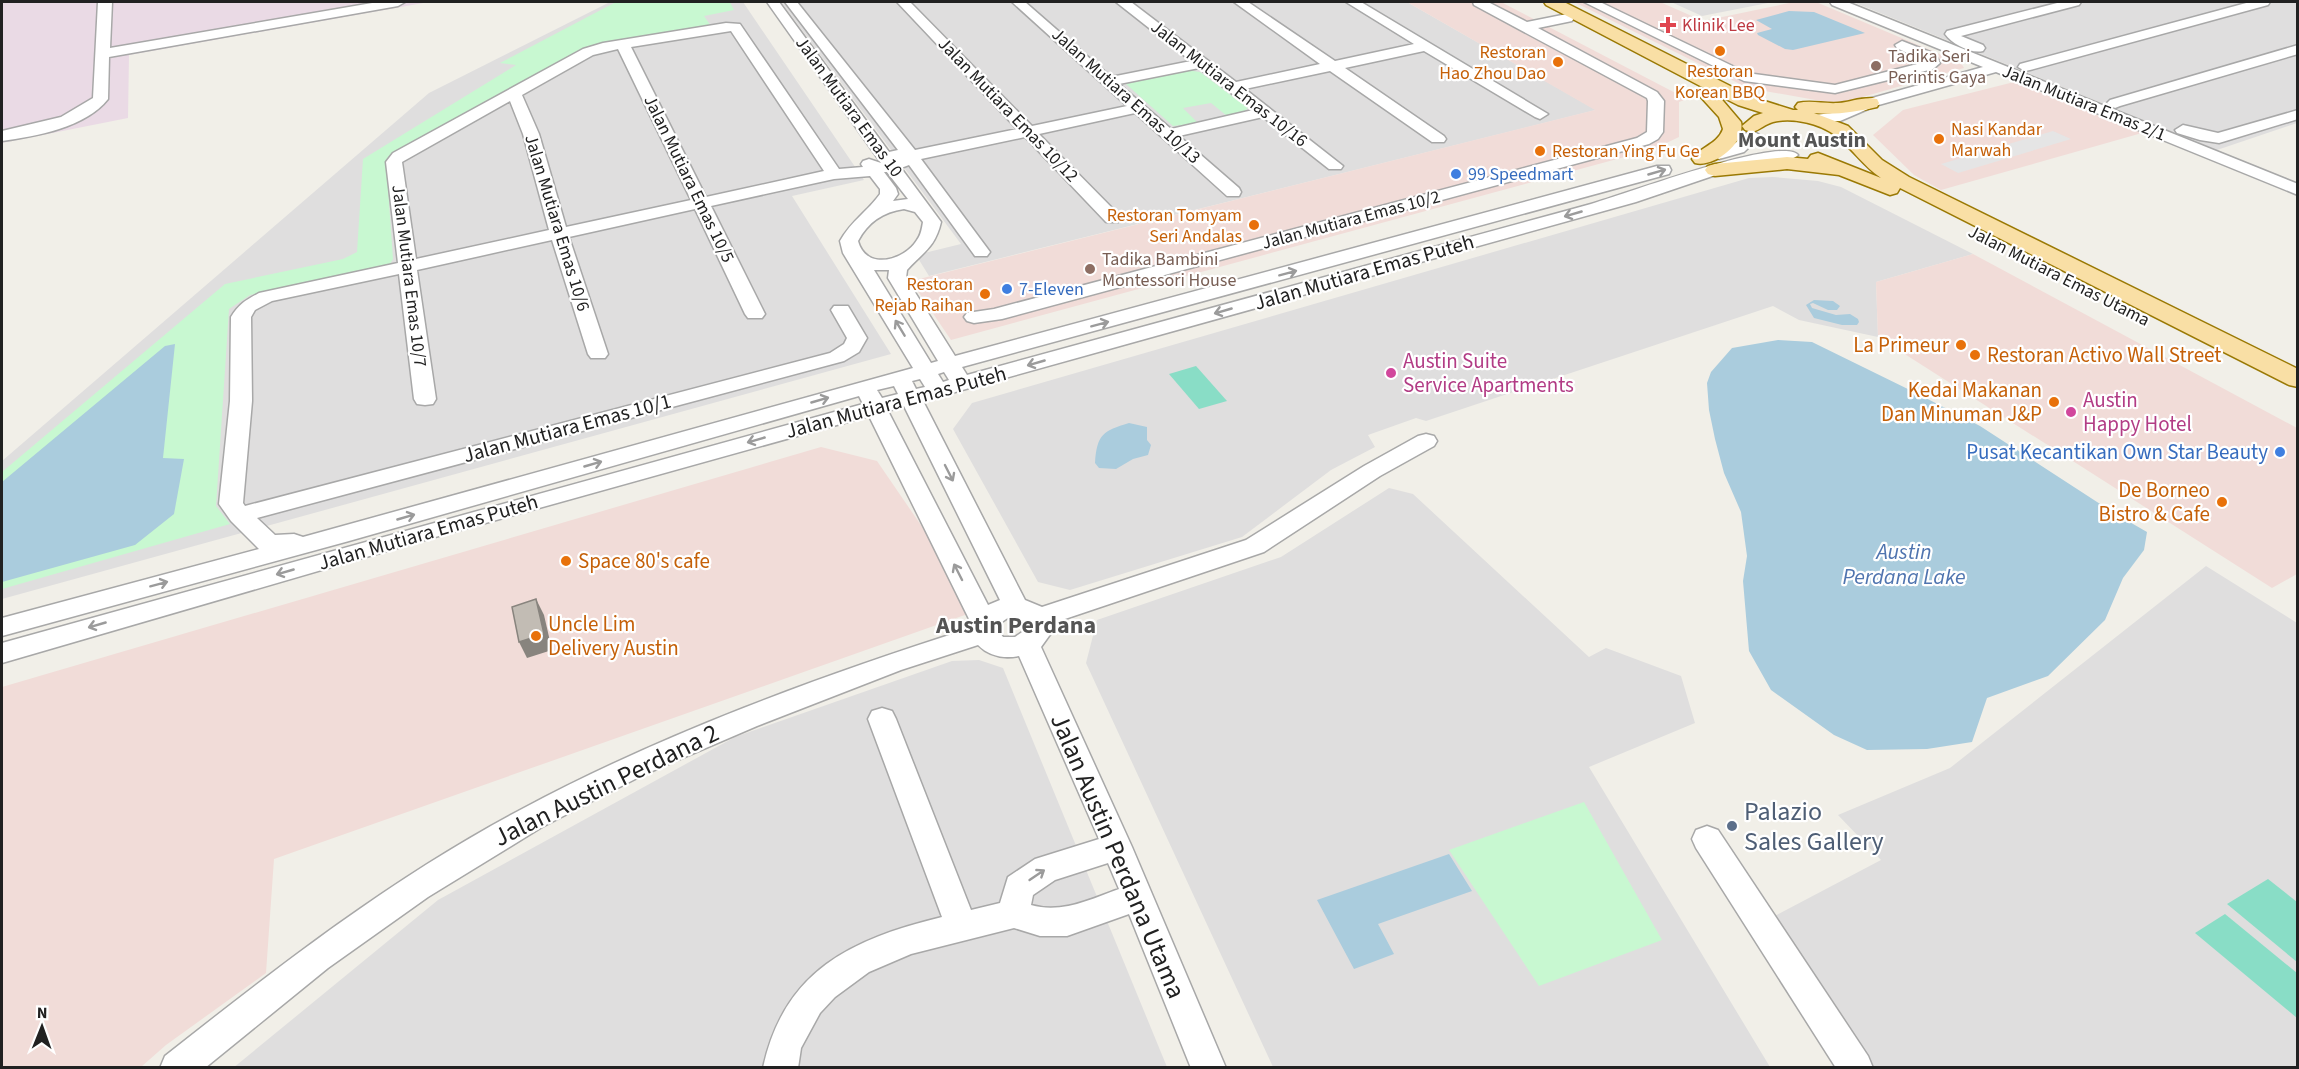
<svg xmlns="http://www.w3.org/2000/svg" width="2299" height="1069" viewBox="0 0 2299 1069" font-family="'Source Sans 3',sans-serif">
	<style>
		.residential { fill: #dfdede }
		.commercial { fill: #f1dcd8 }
		.industrial { fill: #eadae5 }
		.park { fill: #c8f8d1 }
		.pitch { fill: #89ddc6 }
		.parking { fill: #e5e5e5 }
		.water { fill: #acd }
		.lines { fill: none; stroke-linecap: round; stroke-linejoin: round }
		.minor-casing { stroke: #a8a8a8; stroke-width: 3 }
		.major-casing { stroke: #9a7904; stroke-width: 3 }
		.minor { fill: #fff; fill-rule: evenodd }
		.major { fill: #f9dfa5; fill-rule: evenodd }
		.shaded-wall { fill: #88847e }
		.building { fill: #c2bcb4; stroke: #88847e; stroke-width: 1.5 }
		.oneway { stroke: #9b9b9b }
		.health-dot { fill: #e0444e; stroke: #fff; stroke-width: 2 }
		.food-dot { fill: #e8710a; stroke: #fff; stroke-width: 2 }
		.education-dot { fill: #8d6e63; stroke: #fff; stroke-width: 2 }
		.shop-dot { fill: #3f7fe0; stroke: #fff; stroke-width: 2 }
		.hotel-dot { fill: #d1479c; stroke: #fff; stroke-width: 2 }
		.service-dot { fill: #5c6f8a; stroke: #fff; stroke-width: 2 }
		.labels { text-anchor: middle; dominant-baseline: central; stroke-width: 4.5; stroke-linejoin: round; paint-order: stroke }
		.far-health-label { font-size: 18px; fill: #be3a42; stroke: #fff; text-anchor: start }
		.far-food-label { font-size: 18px; fill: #c56008; stroke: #fff; text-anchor: end }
		.far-education-label { font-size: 18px; fill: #785e54; stroke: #fff; text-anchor: start }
		.far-street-label { font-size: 18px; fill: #212121; stroke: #fff }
		.far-shop-label { font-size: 18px; fill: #366cbe; stroke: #fff; text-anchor: start }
		.street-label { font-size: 21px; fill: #212121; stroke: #fff }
		.food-label { font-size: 21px; fill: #c56008; stroke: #fff; text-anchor: end }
		.hotel-label { font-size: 21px; fill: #b23c85; stroke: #fff; text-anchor: start }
		.shop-label { font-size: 21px; fill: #366cbe; stroke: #fff; text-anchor: end }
		.far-district-label { font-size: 22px; font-weight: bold; fill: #545454; stroke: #fff }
		.water-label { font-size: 22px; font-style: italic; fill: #4f74af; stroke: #fff }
		.quarter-label { font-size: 24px; font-weight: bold; fill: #545454; stroke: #fff }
		.near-street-label { font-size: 26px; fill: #212121; stroke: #fff }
		.near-service-label { font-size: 26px; fill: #4e5e75; stroke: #fff; text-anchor: start }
	</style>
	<rect width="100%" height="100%" fill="#f1efe8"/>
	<g class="residential">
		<path d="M610,2h133l121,178 -72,16 99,158 -889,245v-138l427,-368z"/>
		<path d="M781,2h626l189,108 -667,166 -13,-21 45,-11z"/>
		<path d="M1671,2h102l-71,14z"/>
		<path d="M1853,2h444v121l-80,27z"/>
		<path d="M1773,177l45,4 23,6 132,67 -97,28 2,55 -79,-17 -26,-14 -347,115 -10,-3 -48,17 7,12 -44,23 -89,67 -172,53 -32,-8 -85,-153 19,-26 777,-225z"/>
		<path d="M1389,488l24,6 176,163 17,-9 75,28 14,47 -106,44 181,300h-497l-187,-404 11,-43 184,-63z"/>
		<path d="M2206,566l91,57v444h-423l-105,-148 112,-59 -43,-45 112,-47z"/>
		<path d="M979,660l24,8 164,399 -934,1 205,-168 297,-163 217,-76z"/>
	</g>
	<g class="commercial">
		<path d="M1407,2h94l186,97 -8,3v35l-25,12 -703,191 -40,-59 684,-171z"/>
		<path d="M1574,2h86l43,19 91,-19h22l145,61 3,5 -126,36 -90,-16z"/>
		<path d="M2014,82l128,51 -201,57 -27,-15 -41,-40 30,-25z"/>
		<path d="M1973,254l324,174v146l-25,14 -394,-251 -2,-55z"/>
		<path d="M821,447l56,14 102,149 -705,249 -8,114 -100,72 -25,22 -139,1v-381z"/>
	</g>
	<path class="industrial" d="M2,2h427l-300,53 -1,63 -126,25z"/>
	<g class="park">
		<path d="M616,2h114l4,8 -30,6 7,10 -123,22 -199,108 -3,4 7,99 -3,5 -140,31 -21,14 -13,197 14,18 -228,65v-117l223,-188 118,-25 14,-7 6,-93 153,-94 -16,-2z"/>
		<path d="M1186,70l14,2 48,36 -5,4 -16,4 -16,-13 -28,5 15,15 -25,3 -47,-42z"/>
		<path d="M1584,802l78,138 -123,46 -90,-136z"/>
	</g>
	<g class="pitch">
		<path d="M1196,366l31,35 -28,8 -30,-35z"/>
		<path d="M2268,879l29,23v60l-70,-58z"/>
		<path d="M2225,914l72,59v45l-102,-85z"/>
	</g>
	<path class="parking" d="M2053,131l18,8 -113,34 -17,-9z"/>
	<g class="water">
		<path d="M1789,11l25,1 51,21 -72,17 -8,-1 -27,-14 -1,-2 15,-4 -16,-9z"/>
		<path d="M1814,300l19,1 7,5 -3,4h-9l-15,-7 -3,1 2,4 24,7 14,-1 8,5 1,3 -2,3h-15l-28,-7 -8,-13z"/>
		<path d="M1778,340l34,2 106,52 62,32 134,87 33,19 -3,18 -21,28 -18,42 -57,56 -61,22 -15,44 -45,7 -60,1 -33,-15 -63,-45 -22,-39 -6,-70 4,-25 -6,-44 -17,-39 -9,-34 -6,-29 -2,-27 4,-11 21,-24z"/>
		<path d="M175,344l-12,114 21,1 -10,55 -39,31 -133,37v-100l163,-136z"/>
		<path d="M1129,423l18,4v13l4,5 -3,10 -15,4 -17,10 -17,-1 -4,-5c2,-29 8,-32 34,-40z"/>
		<path d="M1449,854l23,37 -94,33 16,30 -40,15 -37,-69z"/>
	</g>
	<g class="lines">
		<g class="minor-casing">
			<g id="minor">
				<path d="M98,2h14l-2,46 268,-46h27l-7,4 -289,51 -1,42c-23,29 -72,37 -106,42v-10l59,-14 32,-19z"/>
				<path d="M767,2h12l110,150 9,-2 -113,-148h12l118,148 102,-21 -120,-127h13l122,124 95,-20 -115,-104h13l86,75 80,-16 -75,-59h15l105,80 84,-18 -86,-62h14l87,59 79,-17 -68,-42h15l187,112 -8,5 -5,-2 -111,-66 -79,17 99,68 2,3 -2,3h-12l-102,-71 -85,18 98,77 -2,3h-12l-66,-52 -84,19 60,52 2,4 -2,4h-12l-92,-83 -96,21 79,80 3,4 -3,4h-12l-81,-85 -104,22 69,93 -3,4h-12l-66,-91 -8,3 40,54c-6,26 -18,30 -34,48l-1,8 49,78 702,-190h12l2,4 -2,4 -707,193 5,8c208,-57 416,-114 624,-171 29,-8 192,-69 207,-49 -7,8 -40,7 -53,10l-109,37 -713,199 102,199 17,7 204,-67 118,-74 54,-30 8,-2 8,2 3,5 -3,5 -54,30 -116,76 -211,71 1,6 -13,18 91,200 94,221h-35l-62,-154 -62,22h-27l-26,-8 -103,26 -42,18 -34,25 -15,16 -19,35 -3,20h-35c21,-98 89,-129 179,-151l-74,-198 4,-8 10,-3 10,3 4,8 75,191 29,-7 8,-26 27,-18 64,-20 -80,-183c-15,3 -30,0 -41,-11l-77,25 -144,56 -114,49 -101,52 -114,70 -100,71 -123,100h-45l5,-12c114,-90 228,-179 357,-247 142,-76 296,-132 449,-181l1,-3 -103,-209 -441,123 -426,124v-20l861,-239 -4,-8 -510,145 -347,95v-18l257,-69 -28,-28 -12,-17 11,-103 1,-84c8,-13 15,-17 28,-24l139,-30 -12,-101 7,-9 190,-104 20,-6 123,-20 14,1 99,145 24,-2 -2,-3 2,-3 6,-2 12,4zM731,31l93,140 -118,26 -75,-150zM618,49l73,151 -125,27 -27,-93 -17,-39 71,-40zM1199,68l54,42 -82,19 -52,-45zM510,101l13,33 26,96 -133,29 -14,-97zM884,172h3l21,27 -15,2 5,-7 -2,-6zM870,176l10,13v5c-12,17 -29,27 -40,47l3,12 70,115 -610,169 -9,-3 -19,1 -18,-17 587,-157 15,-9 8,-14 -19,-32h-14l-3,4 16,28 -3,6 -14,9 -585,153 -2,-3 9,-102 -1,-84 4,-7 17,-9 127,-27 15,125 3,5 8,1 8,-1 3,-5 -19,-129 135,-30 36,114 3,4h14l3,-4 -39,-117 126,-28 50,105 3,4h14l3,-4 -54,-108 123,-27zM904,209l11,3 8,10c-1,6 -2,13 -6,18 -13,21 -51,31 -59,1 10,-19 25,-29 46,-32zM874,270h15l-1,8 50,83 -7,2zM944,372l5,8 -6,2 -5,-8zM920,379l5,8 -9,2 -4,-8zM894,386l4,8 -16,4 -5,-8zM904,406l96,194 -12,5 -100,-194zM1009,617l10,1 8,5 1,5 -13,9h-12l-6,-8 2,-5zM1108,863l11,26c-28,10 -57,25 -88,16l2,-10 22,-15z"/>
				<path d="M1473,2h15l39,20 40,-8 5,1 2,3 -2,3 -34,7 119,64 7,9 -1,31 -5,7 -9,5 -647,175 -28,4 -7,-2 -3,-4 3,-4 27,-4 643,-171 10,-6 1,-31 -1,-3 -173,-93z"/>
				<path d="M1584,2h16l147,71 88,12 90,-23 -28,-14 -2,-3 7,-4 33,13 5,9 -7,6 -98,24 -91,-12z"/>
				<path d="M1830,2h17l451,182v11l-302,-123 -121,34 -35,15 -34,1 -3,-3 3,-3 26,-3 33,-13 118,-33 -151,-62z"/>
				<path d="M2061,2h20l-2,3 -118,31 22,9 2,3 -2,3c-12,3 -31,-7 -38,-17l2,-3z"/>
				<path d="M2250,2h20l-2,3 -238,65 -5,1 -7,-4 2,-3z"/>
				<path d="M2298,45v9l-178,52 -5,2 -8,-5 3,-3z"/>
				<path d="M2298,110v9l-79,24 -19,-3 -23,-7 -2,-3 8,-5 35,8z"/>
				<path d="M1753,131l8,5 -17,16 -25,7 -8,-5 2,-3 19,-5 15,-13z"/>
				<path d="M1707,826l11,4 150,226 5,12h-37l-140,-220 -4,-9 4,-9z"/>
			</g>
		</g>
		<g class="major-casing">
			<path id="major" d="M1544,2h20l188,95 41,13h5l-3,-3 3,-4c13,-3 26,1 40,0 13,-1 26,-7 39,-4l2,4 -2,4c-22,5 -41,8 -63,6l34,13 34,34 27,17 389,192v18l-9,-2 -389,-197 -3,5 -7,2 -51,-20 -52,-6 -72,7 -7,-2 -3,-4 3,-4 7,-2 72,-7 21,2 3,-4 7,-2 63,25c-18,-12 -28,-29 -45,-42 -15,-12 -43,-19 -63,-14 -8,2 -13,8 -21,10l-7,-2 -3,-4 12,-10 9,-3 -25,-8 -20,-10 23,27c5,21 -27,46 -46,41l-3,-4c8,-12 26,-15 31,-30l-4,-12 -21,-23 2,-4 6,-1 -160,-84z"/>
		</g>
		<use href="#minor" class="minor"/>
		<use href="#major" class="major"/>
	</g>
	<path class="shaded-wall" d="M536,599l8,16 8,35 -25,8 -8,-16z"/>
	<path class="building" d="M536,599l8,35 -25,8 -7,-35z"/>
	<defs><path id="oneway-shaft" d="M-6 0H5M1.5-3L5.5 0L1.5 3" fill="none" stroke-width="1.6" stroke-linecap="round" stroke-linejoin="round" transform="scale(1.5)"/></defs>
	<g class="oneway">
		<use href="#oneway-shaft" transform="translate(1657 172) rotate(-16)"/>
		<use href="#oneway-shaft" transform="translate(1573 214) rotate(164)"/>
		<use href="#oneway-shaft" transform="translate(1288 273) rotate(-15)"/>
		<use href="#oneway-shaft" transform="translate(1223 311) rotate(164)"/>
		<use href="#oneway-shaft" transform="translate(1100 324) rotate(-15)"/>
		<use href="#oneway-shaft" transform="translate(900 328) rotate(-121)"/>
		<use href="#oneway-shaft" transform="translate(1036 363) rotate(164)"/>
		<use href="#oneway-shaft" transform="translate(820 400) rotate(-16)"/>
		<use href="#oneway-shaft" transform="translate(756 440) rotate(164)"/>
		<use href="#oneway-shaft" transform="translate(593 464) rotate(-16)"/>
		<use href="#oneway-shaft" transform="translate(949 473) rotate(63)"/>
		<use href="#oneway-shaft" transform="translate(406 517) rotate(-16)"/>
		<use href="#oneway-shaft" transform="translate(285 572) rotate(164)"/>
		<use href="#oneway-shaft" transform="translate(958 572) rotate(-117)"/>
		<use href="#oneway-shaft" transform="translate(159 584) rotate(-15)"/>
		<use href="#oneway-shaft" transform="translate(97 625) rotate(164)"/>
		<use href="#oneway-shaft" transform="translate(1037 875) rotate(-34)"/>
	</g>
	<path class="health-dot" d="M1665 16h6v6h6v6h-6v6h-6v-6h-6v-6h6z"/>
	<g class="food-dot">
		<circle cx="1720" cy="51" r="6"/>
		<circle cx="1558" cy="62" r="6"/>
		<circle cx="1939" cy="139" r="6"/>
		<circle cx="1540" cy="151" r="6"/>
		<circle cx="1254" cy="225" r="6"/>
		<circle cx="985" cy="294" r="6"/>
		<circle cx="1961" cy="345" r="6"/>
		<circle cx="1975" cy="355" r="6"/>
		<circle cx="2054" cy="402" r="6"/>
		<circle cx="2222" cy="502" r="6"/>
		<circle cx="566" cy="561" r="6"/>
		<circle cx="536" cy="636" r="6"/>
	</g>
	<g class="education-dot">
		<circle cx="1876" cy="66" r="6"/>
		<circle cx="1090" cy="269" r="6"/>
	</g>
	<g class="shop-dot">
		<circle cx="1456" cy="174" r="6"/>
		<circle cx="1007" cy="289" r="6"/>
		<circle cx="2280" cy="452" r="6"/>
	</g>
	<g class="hotel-dot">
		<circle cx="1391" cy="373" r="6"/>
		<circle cx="2071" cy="412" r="6"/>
	</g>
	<circle class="service-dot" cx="1732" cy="826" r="6"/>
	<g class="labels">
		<g class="far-health-label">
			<text x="1682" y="25">Klinik Lee</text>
		</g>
		<g class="far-food-label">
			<text x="1546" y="52">Restoran<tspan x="1546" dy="21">Hao Zhou Dao</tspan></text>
			<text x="1720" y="71" text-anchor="middle">Restoran<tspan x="1720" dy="21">Korean BBQ</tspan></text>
			<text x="1951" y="129" text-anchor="start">Nasi Kandar<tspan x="1951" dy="21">Marwah</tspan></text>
			<text x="1552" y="151" text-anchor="start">Restoran Ying Fu Ge</text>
			<text x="1242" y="215">Restoran Tomyam<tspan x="1242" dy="21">Seri Andalas</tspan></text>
			<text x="973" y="284">Restoran<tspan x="973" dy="21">Rejab Raihan</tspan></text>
		</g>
		<g class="far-education-label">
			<text x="1888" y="56">Tadika Seri<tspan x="1888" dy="21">Perintis Gaya</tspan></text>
			<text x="1102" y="259">Tadika Bambini<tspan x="1102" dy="21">Montessori House</tspan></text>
		</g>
		<g class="far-street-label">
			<text transform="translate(1229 84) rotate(38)">Jalan Mutiara Emas 10/16</text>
			<text transform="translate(1126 96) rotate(42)">Jalan Mutiara Emas 10/13</text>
			<text transform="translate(2084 103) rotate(22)">Jalan Mutiara Emas 2/1</text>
			<text transform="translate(849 107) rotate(54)">Jalan Mutiara Emas 10</text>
			<text transform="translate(1008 110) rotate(46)">Jalan Mutiara Emas 10/12</text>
			<text transform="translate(689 179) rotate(64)">Jalan Mutiara Emas 10/5</text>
			<text transform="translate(1351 220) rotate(-15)">Jalan Mutiara Emas 10/2</text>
			<text transform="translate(557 223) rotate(73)">Jalan Mutiara Emas 10/6</text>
			<text transform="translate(409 276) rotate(83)">Jalan Mutiara Emas 10/7</text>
			<text transform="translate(2059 276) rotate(27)">Jalan Mutiara Emas Utama</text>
		</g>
		<g class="far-shop-label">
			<text x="1468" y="174">99 Speedmart</text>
			<text x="1019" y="289">7-Eleven</text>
		</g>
		<g class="street-label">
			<text transform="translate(1364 272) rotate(-16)">Jalan Mutiara Emas Puteh</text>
			<text transform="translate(896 402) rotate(-15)">Jalan Mutiara Emas Puteh</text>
			<text transform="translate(567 428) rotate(-15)">Jalan Mutiara Emas 10/1</text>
			<text transform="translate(428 532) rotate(-16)">Jalan Mutiara Emas Puteh</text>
		</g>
		<g class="food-label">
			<text x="1949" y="345">La Primeur</text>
			<text x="1987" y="355" text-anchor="start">Restoran Activo Wall Street</text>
			<text x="2042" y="390">Kedai Makanan<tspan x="2042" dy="24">Dan Minuman J&amp;P</tspan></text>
			<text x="2210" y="490">De Borneo<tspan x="2210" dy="24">Bistro &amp; Cafe</tspan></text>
			<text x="578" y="561" text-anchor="start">Space 80's cafe</text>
			<text x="548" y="624" text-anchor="start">Uncle Lim<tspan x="548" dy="24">Delivery Austin</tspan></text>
		</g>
		<g class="hotel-label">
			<text x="1403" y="361">Austin Suite<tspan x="1403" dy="24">Service Apartments</tspan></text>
			<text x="2083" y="400">Austin<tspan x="2083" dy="24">Happy Hotel</tspan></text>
		</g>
		<g class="shop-label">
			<text x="2268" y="452">Pusat Kecantikan Own Star Beauty</text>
		</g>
		<g class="far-district-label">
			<text x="1802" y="140">Mount Austin</text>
		</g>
		<g class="water-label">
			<text x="1904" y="552">Austin<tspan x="1904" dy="25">Perdana Lake</tspan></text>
		</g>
		<g class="quarter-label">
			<text x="1016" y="625">Austin Perdana</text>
		</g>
		<g class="near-street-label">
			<text transform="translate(606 785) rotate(-26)">Jalan Austin Perdana 2</text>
			<text transform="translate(1118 856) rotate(67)">Jalan Austin Perdana Utama</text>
		</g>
		<g class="near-service-label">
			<text x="1744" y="811">Palazio<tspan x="1744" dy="30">Sales Gallery</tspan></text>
		</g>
	</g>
	<rect width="2299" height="1069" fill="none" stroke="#212121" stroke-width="6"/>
	<g transform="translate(42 1027) rotate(1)" stroke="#ffffff" stroke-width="4.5" paint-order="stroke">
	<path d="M0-4.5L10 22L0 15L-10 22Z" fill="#212121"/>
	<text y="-9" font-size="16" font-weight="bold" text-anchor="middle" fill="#212121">N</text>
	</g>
</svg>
